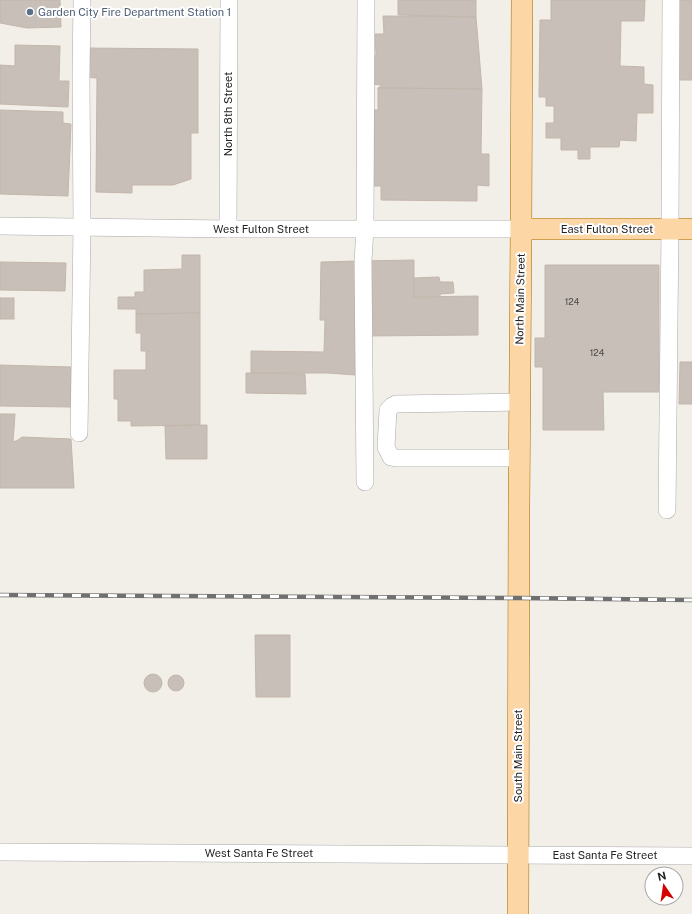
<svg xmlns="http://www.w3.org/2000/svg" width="692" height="914" viewBox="0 0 692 914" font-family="'Public Sans',sans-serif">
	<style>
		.building { fill: #c7bfb8; stroke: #c4b6ab }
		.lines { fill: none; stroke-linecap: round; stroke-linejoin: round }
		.minor-casing { stroke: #a9a9a9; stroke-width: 18 }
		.major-casing { stroke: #a06b00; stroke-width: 22 }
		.minor { stroke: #fff; stroke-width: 17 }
		.major { stroke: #fcd6a4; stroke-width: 21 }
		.rail-casing { stroke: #707070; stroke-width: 4.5 }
		.rail { stroke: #fff; stroke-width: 3; stroke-dasharray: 9; stroke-linecap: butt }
		.service-dot { fill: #5c6f8a; stroke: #fff; stroke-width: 1.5 }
		.labels { text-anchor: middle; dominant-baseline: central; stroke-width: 4; stroke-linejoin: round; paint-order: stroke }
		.number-label { font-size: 9px; fill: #4b4948 }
		.service-label { font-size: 11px; fill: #4e5e75; stroke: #fff; text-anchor: start }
		.street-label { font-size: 11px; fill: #222; stroke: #fff }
	</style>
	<rect width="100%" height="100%" fill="#f2efe9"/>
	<g class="building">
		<path d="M0,0h60l1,27 -34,1 -27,-5z"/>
		<path d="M398,0h78v17l-78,-2z"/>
		<path d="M551,0h94l-1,21h-23l-1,45 24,1v17l9,1v28h-16l-1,28 -16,-1 -1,7h-29v12h-12v-9h-17v-12h-15v-15h8v-17h-8v-9h-7l1,-77h11z"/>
		<path d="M677,0h15v80h-16z"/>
		<path d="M383,16l93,1 6,72 -104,-1 4,-3 -10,-1 -1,-23 5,-6 -1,-21h9z"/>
		<path d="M15,45l45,1 -1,35h10l-1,26 -68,-3v-39l15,1z"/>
		<path d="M82,48l116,1v84h-7v46l-18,6h-41v8l-36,-1 1,-114 -16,-1z"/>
		<path d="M378,88l104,1 -1,65h8v32l-12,-1v16l-96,-1v-14h-10l1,-76h6z"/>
		<path d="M0,110l63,2v11l8,1 -3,72 -68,-2z"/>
		<path d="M182,255h18v58l-64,1v-5h-18v-12h17v-5h9v-22l38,-1z"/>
		<path d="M414,260v37l64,-1v39l-114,1 -1,-75z"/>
		<path d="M356,261l-1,114 -27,-2h-77v-22l73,1 1,-32h-5l1,-58z"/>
		<path d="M0,262l66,1 -1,28 -65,-1z"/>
		<path d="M545,265h114v127h-56l1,38h-61v-63h-8v-29h10z"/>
		<path d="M439,277l1,5h13l1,11 -14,1v3h-26v-19z"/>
		<rect x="0" y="298" width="14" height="21"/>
		<path d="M200,313v112l-69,1v-5h-13v-22h-4v-29h32v-19h-5v-18h-5v-19z"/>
		<path d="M680,362h12v42h-13z"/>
		<path d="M0,365l71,2v40l-71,-1z"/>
		<path d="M246,373l59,1 1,20 -60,-1z"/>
		<path d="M0,414h15l-2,28 5,-2 4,-3 49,2 3,49h-74z"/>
		<path d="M207,425v34h-41l-1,-33z"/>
		<path d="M255,635h35v62h-34z"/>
		<circle cx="153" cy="683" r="9"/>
		<circle cx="176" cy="683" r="8"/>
	</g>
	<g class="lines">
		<g class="minor-casing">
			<g id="minor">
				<path d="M0,226l228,3h293"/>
				<path d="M228,229l1,-229"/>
				<path d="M79,433l3,-206 -1,-150 1,-77"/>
				<path d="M519,458h-123l-5,-1 -5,-10 2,-37 4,-4 4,-2 123,-2"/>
				<path d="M365,482l-2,-221 2,-32 1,-229"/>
				<path d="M667,510l3,-281 1,-229"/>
				<path d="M0,852l692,4"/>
			</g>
		</g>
		<g class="major-casing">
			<g id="major">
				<path d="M521,229h171"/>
				<path d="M518,914l1,-406 2,-279 1,-229"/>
			</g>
		</g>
		<use href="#minor" class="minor"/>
		<use href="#major" class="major"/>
		<g class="rail-casing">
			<path id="rail" d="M0,595l519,3 173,2"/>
		</g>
		<use href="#rail" class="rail"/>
	</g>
	<circle class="service-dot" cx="30" cy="12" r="4"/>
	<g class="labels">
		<g class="number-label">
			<text x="572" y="301">124</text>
			<text x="597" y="352">124</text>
		</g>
		<g class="service-label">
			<text x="38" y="12">Garden City Fire Department Station 1</text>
		</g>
		<g class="street-label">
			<text transform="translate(228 114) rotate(-90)">North 8th Street</text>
			<text x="261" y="229">West Fulton Street</text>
			<text x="607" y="229">East Fulton Street</text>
			<text transform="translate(520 299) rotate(-89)">North Main Street</text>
			<text transform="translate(518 756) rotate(-90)">South Main Street</text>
			<text x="259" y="853">West Santa Fe Street</text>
			<text x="605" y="855">East Santa Fe Street</text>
		</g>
	</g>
	<g transform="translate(664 886) rotate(347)"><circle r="19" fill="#ffffff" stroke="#a7a7a7"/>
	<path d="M0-3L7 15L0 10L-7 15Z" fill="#d40000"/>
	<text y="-6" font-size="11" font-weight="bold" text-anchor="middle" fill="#222222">N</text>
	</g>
</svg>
